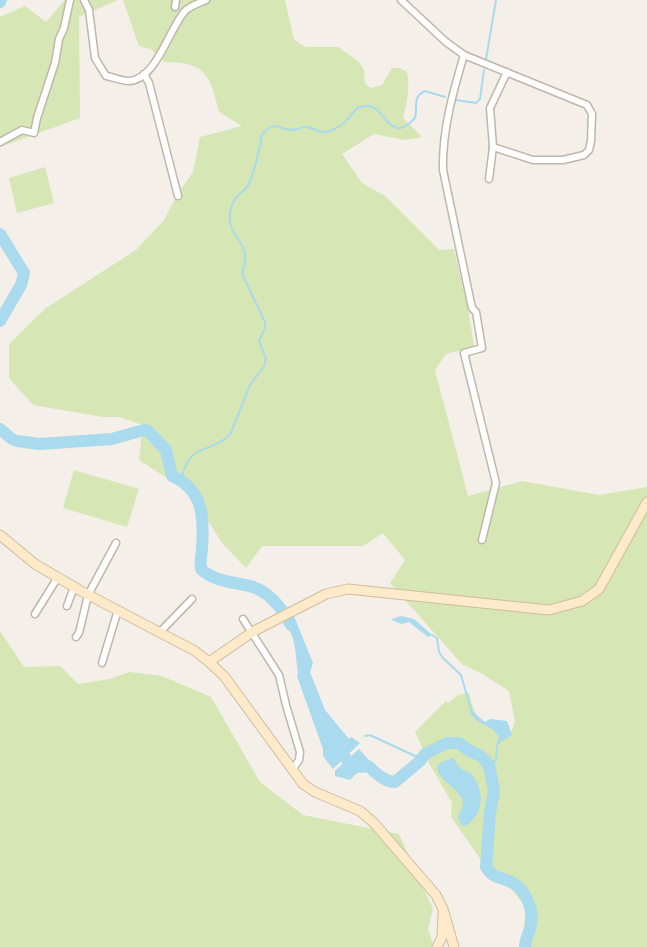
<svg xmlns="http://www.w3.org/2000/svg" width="647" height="947" viewBox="0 0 647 947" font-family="Helvetica,sans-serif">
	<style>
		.green { fill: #d6e6b4 }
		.water { fill: #a9daed }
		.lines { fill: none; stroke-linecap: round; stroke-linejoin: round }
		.stream { stroke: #a9daed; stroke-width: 2 }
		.river { stroke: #a9daed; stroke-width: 12 }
		.street-casing { stroke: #bfb6ac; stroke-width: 9 }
		.secondary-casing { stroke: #d1bc9b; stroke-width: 11 }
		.street { stroke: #fff; stroke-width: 6 }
		.secondary { stroke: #fceacb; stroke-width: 9 }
	</style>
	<rect width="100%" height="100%" fill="#f4efe9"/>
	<g class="green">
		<path d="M65,0h53l-39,17 1,101 -80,29v-130l25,-11 21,16z"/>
		<path d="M123,0h162l9,40 12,7h32l21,15 5,8 1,14 6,4 11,-3 10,-17h8l7,4c3,14 0,32 -4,46l19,19 -17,3 -31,-6 -32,20 20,29 23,13 54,54 15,-1 15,65 5,33 -28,7 -11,16 33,126 54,-15 77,14 48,-8v460h-125l4,-40 -15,-18 -30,-29 -30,-43 1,-14 -23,-40 -14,-31 31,-31 2,2 10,-8 11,-2c8,33 12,30 42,40l4,-12 -6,-30 -25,-16 -22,-11 -72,-81 15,-23 -22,-27 -20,13h-101l-16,22 -24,-25 -24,-38 -14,-16 -45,-29 4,-35 -24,-8h-16l-70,-12 -24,-27v-34l37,-36 90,-58 28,-30 13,-25 16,-23 7,-35 42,-11 -23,-14c-9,-38 -14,-50 -55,-50l-13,-13 -12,-3z"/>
		<path d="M45,167l9,36 -37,10 -8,-35z"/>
		<path d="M74,470l65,19 -12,38 -64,-19z"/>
		<path d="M0,631l24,36 36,-1 18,18 32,-5 19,-7 33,4 49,21 49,85 43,33 96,19 34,75 -5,20 6,18h-434z"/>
	</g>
	<g class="water">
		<path d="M294,616l19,47 -3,9 15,38 24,29 2,-2 9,6 -27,26 -10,-13v-7l-26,-73 1,-3c-3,-18 -1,-38 -15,-51z"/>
		<path d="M401,616l13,3 18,16 -4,2 -19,-15 -7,2 -10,-4v-1z"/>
		<path d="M472,711l13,11 5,-3 17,2 5,14 -13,8h-2l2,-6c-8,-13 -20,-11 -29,-24z"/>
		<path d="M359,749l16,18 -18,6 -7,7 -15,-4v-5z"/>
		<path d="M453,758c3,4 6,10 10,12 2,1 6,2 7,3 12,11 15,35 3,46 -4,5 -6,8 -12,6l-3,-8c1,-4 4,-8 5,-11 2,-17 -26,-23 -26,-40l5,-4z"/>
	</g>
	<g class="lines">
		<g class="stream">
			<path d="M486,59l10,-59"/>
			<path d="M456,100l20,3 4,-4 4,-29"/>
			<path d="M181,480c9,-39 27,-25 49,-45l20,-50 14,-19 2,-7 -7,-18 6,-13v-6l-22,-46c-2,-8 4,-15 2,-22 -4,-19 -20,-22 -14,-46 4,-13 8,-12 16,-21 4,-4 15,-45 14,-51 13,-16 14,-8 30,-6 5,0 10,-3 15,-3 7,0 12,6 19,5 16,-3 23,-13 33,-25 4,0 9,-1 12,-1 17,4 20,39 45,12 3,-11 -3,-21 10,-27l20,6"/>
			<path d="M432,635l5,3 2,14 4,6 18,17 11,38"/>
			<path d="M365,736l5,-1 45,21 10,-2"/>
			<path d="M489,765l7,-5 1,-14 2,-4"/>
		</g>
		<g class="river">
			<path d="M0,2l1,-2"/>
			<path d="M0,234l24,39 -3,12 -21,36"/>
			<path d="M0,429l12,10 5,2 23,3 72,-5 32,-9 4,1 18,19 6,26c32,14 32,42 30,73 -1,7 -2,13 -1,20 13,13 35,13 52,18 17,6 30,23 38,38"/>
			<path d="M336,743c8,14 14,27 32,23 8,7 16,16 27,16l25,-21 5,-7 22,-11h12l9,7 13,6 8,9 5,26 -4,22 -4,54c8,13 15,9 27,16 12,6 21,27 18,41 -1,8 -6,15 -6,23"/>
		</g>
		<g class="street-casing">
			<g id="street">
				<path d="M84,0l5,10 6,48 11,18c7,1 16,5 23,5 27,-1 40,-52 56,-70 5,-5 14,-8 21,-11"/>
				<path d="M401,0l45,42 18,13 123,50 5,9 -1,27 -2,9 -5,5 -21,5h-30l-40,-13"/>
				<path d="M175,7l1,-7"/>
				<path d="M464,55c-11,37 -22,75 -21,115l29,138 4,4 6,36 -18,5 32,130 -14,57"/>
				<path d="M144,74l5,9 29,113"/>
				<path d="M0,142l22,-12 12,3 3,-15 18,-55 4,-24 5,-11 6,-28"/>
				<path d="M489,179l4,-32 -3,-39 17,-36"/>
				<path d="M67,606l7,-19"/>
				<path d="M35,614l23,-37"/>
				<path d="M243,619l36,56 7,30 14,47 -1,8 -7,10"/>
				<path d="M160,632l32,-33"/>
				<path d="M76,637l3,-4 9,-38 28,-52"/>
				<path d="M102,663l16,-53"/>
			</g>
		</g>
		<g class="secondary-casing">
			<g id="secondary">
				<path d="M0,535l35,29 46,27 114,60 14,11 15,14 79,108 12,8 45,19 14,12 62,72 7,14 11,38"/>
				<path d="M209,662l45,-31 72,-37 22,-5 201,21 33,-9 17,-12 48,-87"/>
				<path d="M437,947l5,-10 1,-23"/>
			</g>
		</g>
		<use href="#street" class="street"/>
		<use href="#secondary" class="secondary"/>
	</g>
</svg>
